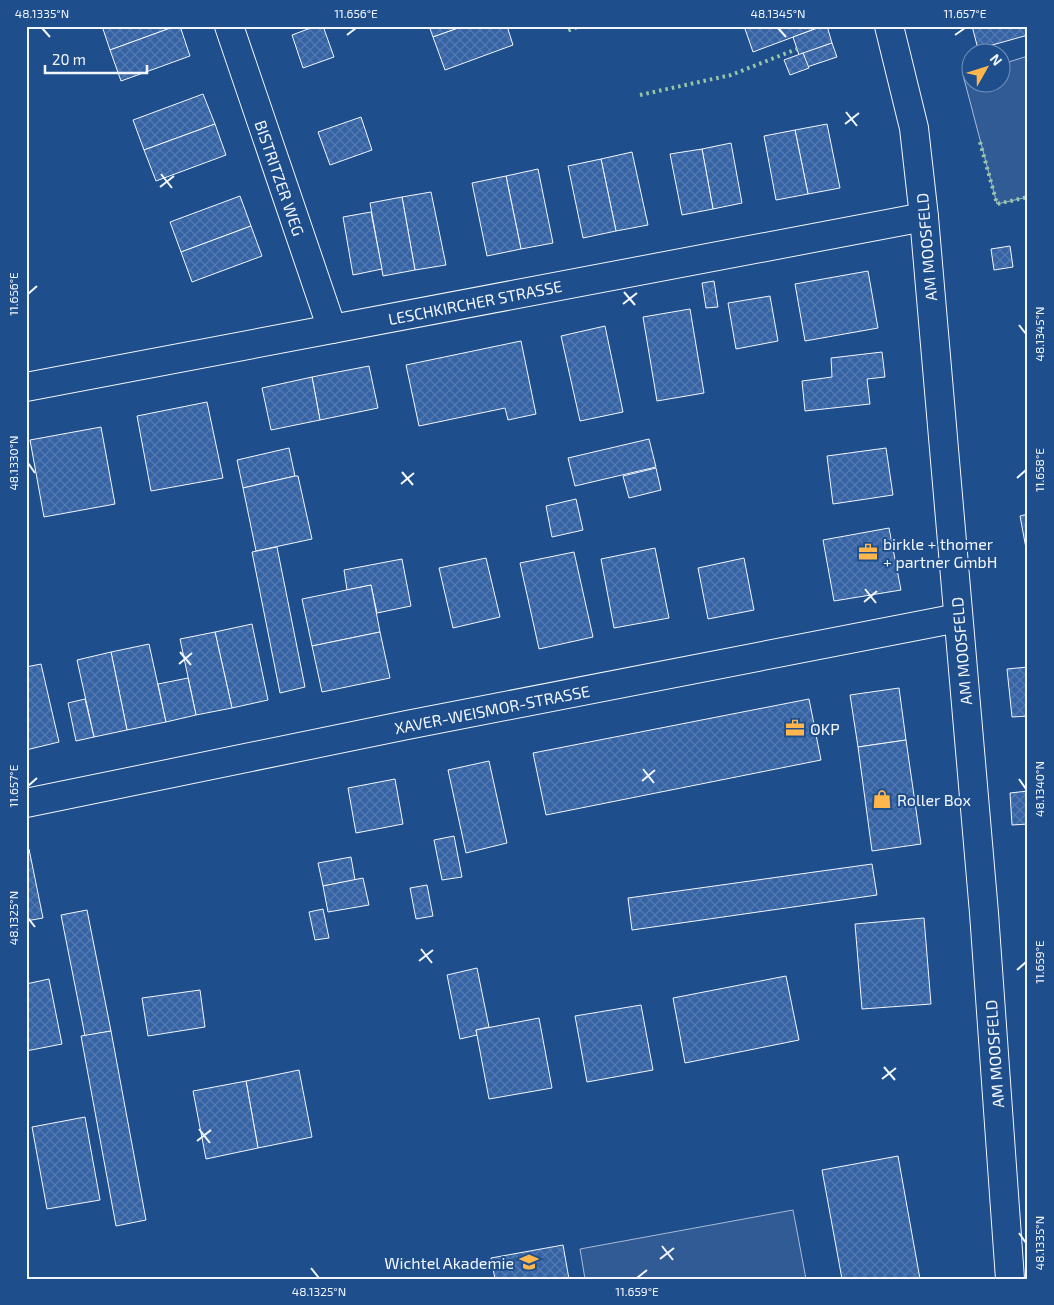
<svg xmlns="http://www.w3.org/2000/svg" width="1054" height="1305" viewBox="0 0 1054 1305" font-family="'Exo 2',sans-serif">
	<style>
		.built { fill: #305b95; stroke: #a8bbd7 }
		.building { fill: url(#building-cross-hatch); stroke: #f2f6ff }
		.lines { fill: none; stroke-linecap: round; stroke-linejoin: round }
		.street-casing { stroke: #f2f6ff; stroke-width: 30 }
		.street { stroke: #1f4e8c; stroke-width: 28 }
		.hedge { stroke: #97c8a6; stroke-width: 4; stroke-dasharray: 2.5 4; stroke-linecap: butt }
		.ticks { fill: none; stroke: #f2f6ff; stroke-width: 2 }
		.labels { text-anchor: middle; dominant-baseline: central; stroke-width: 4; stroke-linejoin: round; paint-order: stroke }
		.street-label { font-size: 16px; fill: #f2f6ff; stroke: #1f4e8c }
		.poi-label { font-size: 16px; fill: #f2f6ff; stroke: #1f4e8c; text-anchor: start }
		.neatline { fill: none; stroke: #f2f6ff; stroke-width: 2 }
		.ticks-label { font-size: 12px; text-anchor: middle; fill: #f2f6ff }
	</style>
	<defs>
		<pattern id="building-cross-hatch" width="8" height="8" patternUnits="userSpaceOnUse" patternTransform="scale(1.25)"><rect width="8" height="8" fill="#3563a3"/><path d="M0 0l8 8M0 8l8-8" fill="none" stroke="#537ab1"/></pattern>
	</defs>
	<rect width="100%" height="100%" fill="#1f4e8c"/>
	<g class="built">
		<path d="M1028,56v141l-31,7 -34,-129 8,-2 1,9h30v-18z"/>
		<path d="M793,1210l13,69h-221l-5,-30z"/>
	</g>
	<g class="building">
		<path d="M102,26h74l-66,24z"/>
		<path d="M176,26h4l10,30 -69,25 -11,-31z"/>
		<path d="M316,26h7l11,31 -31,11 -11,-33z"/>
		<path d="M429,26h35l-31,11z"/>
		<path d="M464,26h43l6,19 -68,25 -12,-33z"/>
		<path d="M744,26h67l1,4 -59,22z"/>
		<path d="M823,26h4l5,17 -33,12 -6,-18z"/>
		<path d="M972,26h56v9l-50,14z"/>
		<path d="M832,43l5,14 -30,10 -4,-14z"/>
		<path d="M803,53l6,15 -19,7 -6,-15z"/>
		<path d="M203,94l12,30 -71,26 -11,-30z"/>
		<path d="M361,117l11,33 -42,15 -12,-33z"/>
		<path d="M215,124l11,31 -70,26 -12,-31z"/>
		<path d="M827,124l13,64 -32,6 -13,-64z"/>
		<path d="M795,130l13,64 -32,6 -12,-64z"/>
		<path d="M731,143l11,60 -29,6 -11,-60z"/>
		<path d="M702,149l11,60 -31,6 -12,-61z"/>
		<path d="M632,152l16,73 -32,6 -15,-72z"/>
		<path d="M601,159l15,72 -33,7 -15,-72z"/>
		<path d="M538,169l15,74 -32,6 -15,-73z"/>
		<path d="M506,176l15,73 -34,7 -15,-73z"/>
		<path d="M431,192l15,73 -31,5 -13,-73z"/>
		<path d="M240,196l11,30 -70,26 -11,-30z"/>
		<path d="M402,197l13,73 -32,6 -13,-73z"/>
		<path d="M371,212l11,57 -29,6 -10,-58z"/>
		<path d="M251,226l11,30 -70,26 -11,-30z"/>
		<path d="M1010,246l3,21 -19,3 -3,-21z"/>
		<path d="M868,271l10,57 -73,13 -10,-57z"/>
		<path d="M714,281l4,26 -12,1 -4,-25z"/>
		<path d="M770,296l8,45 -42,8 -8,-46z"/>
		<path d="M690,309l14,84 -47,8 -14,-84z"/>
		<path d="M605,326l18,86 -43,9 -19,-85z"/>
		<path d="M521,341l15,73 -28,6 -3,-12 -86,18 -13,-61z"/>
		<path d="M882,352l3,25 -18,2 3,25 -65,7 -3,-30 30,-4 -1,-19z"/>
		<path d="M369,366l9,42 -58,12 -8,-43z"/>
		<path d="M312,377l8,43 -49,10 -9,-42z"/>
		<path d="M207,402l16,76 -72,13 -14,-75z"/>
		<path d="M101,427l14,77 -71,13 -14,-77z"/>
		<path d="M649,439l7,28 -81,19 -7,-28z"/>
		<path d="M289,448l6,28 -52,12 -6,-28z"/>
		<path d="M886,448l7,47 -60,9 -6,-48z"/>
		<path d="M656,468l5,22 -32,8 -6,-22z"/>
		<path d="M295,476h3l14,63 -56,12 -13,-63z"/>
		<path d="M576,499l7,31 -31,7 -6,-31z"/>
		<path d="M1028,514v45l-8,-43z"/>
		<path d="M889,528l12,62 -67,11 -11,-61z"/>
		<path d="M277,547l28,140 -25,6 -28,-141z"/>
		<path d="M655,548l14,70 -55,10 -13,-69z"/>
		<path d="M574,552l19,85 -54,12 -19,-86z"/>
		<path d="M486,558l14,59 -47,11 -14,-60z"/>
		<path d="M744,558l10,52 -46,9 -10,-51z"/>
		<path d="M402,559l9,47 -34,7 -6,-28 -24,5 -3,-20z"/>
		<path d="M371,585l9,47 -68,14 -10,-47z"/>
		<path d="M252,624l16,76 -36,8 -17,-76z"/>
		<path d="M215,632l17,76 -36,7 -16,-76z"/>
		<path d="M380,632l10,46 -68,14 -10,-46z"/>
		<path d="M149,644l17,78 -39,8 -16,-78z"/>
		<path d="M111,652l16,78 -33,7 -17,-77z"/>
		<path d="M41,664l18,78 -33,8v-83z"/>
		<path d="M1028,667v49l-16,1 -5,-48z"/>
		<path d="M188,678l8,37 -30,7 -8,-38z"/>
		<path d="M899,688l7,52 -48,7 -8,-52z"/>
		<path d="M85,699l9,38 -18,4 -8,-38z"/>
		<path d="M809,699l12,61 -275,55 -13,-62z"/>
		<path d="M906,740l15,104 -49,7 -14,-104z"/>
		<path d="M489,761l18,82 -41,10 -18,-83z"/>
		<path d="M395,779l8,45 -47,9 -8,-45z"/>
		<path d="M1028,791v33l-16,1 -2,-32z"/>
		<path d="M454,836l8,41 -20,3 -8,-40z"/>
		<path d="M29,849l14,69 -17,3v-71z"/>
		<path d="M351,857l4,23 -32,6 -5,-23z"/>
		<path d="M872,864l5,31 -245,35 -4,-32z"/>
		<path d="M363,878l6,27 -41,7 -5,-26z"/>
		<path d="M427,885l6,31 -17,3 -6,-31z"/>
		<path d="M323,909l6,29 -14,2 -6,-28z"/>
		<path d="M87,910l24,121 -26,5 -24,-121z"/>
		<path d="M924,918l7,86 -69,5 -7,-85z"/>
		<path d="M477,968l12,59 -13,3 1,5 -17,4 -13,-64z"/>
		<path d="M786,976l13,64 -114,23 -12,-65z"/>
		<path d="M49,979l13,65 -36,7v-67z"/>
		<path d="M200,990l5,37 -57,9 -6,-38z"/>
		<path d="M641,1005l12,65 -66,12 -12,-66z"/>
		<path d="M539,1018l13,70 -63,11 -13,-69z"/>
		<path d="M111,1031l35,189 -30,6 -35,-190z"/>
		<path d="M299,1070l13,67 -54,11 -12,-67z"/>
		<path d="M246,1081l12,67 -52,11 -13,-68z"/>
		<path d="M85,1117l15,83 -53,9 -15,-82z"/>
		<path d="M898,1156l22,123h-78l-20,-109z"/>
		<path d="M563,1245l6,34h-74l-4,-21z"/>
	</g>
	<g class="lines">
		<g class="street-casing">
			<g id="street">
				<path d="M229,26l103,303"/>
				<path d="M889,26l25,102 10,89 60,696 26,366"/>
				<path d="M26,387l898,-170"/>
				<path d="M26,803l381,-78 551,-107"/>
			</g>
		</g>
		<use href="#street" class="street"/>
		<g class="hedge">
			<path d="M566,26l1,5 13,-5"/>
			<path d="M640,95l91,-20 66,-26"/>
			<path d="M980,142l17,62 31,-7"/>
		</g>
	</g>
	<path class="ticks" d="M42,28l8,9M778,28l8,9M347,35l9,-7M955,35l10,-7M846,112l11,14M845,124l14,-11M161,174l11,14M160,187l14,-11M624,292l11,13M28,294l9,-8M623,304l14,-11M1019,325l7,9M28,463l7,10M402,472l11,13M1017,478l9,-8M401,484l13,-11M865,589l11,14M864,602l13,-11M180,652l11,13M179,664l13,-11M643,769l11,14M1019,779l7,10M642,781l13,-11M28,786l9,-8M28,918l7,9M421,949l11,14M419,961l14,-11M1017,970l9,-8M884,1067l11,13M882,1079l14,-11M199,1129l11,14M197,1141l14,-11M1019,1233l7,10M662,1246l11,14M660,1259l14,-11M311,1268l8,10M637,1278l10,-8"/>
	<defs>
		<g id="office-bare" transform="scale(1.5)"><path d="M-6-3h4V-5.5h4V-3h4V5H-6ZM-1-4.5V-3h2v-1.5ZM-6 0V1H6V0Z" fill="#ffb74d" stroke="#1f4e8c" stroke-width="2.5" paint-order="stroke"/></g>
		<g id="shop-bare" transform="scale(1.5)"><path d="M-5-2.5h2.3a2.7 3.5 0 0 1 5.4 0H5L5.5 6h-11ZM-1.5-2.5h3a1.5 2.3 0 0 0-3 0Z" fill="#ffb74d" stroke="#1f4e8c" stroke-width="2.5" paint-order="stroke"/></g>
		<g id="school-bare" transform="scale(1.5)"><path d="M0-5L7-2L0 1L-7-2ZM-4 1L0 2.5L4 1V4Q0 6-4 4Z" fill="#ffb74d" stroke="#1f4e8c" stroke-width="2.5" paint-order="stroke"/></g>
	</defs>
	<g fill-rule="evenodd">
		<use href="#office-bare" x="868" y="552"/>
		<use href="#office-bare" x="795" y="728"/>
		<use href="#shop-bare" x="882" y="799"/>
		<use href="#school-bare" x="529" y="1262"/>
	</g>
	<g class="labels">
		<g class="street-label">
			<text transform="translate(280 178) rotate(71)">BISTRITZER WEG</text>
			<text transform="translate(926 247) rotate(-95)">AM MOOSFELD</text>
			<text transform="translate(475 302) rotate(-11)">LESCHKIRCHER STRASSE</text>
			<text transform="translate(961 651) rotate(-95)">AM MOOSFELD</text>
			<text transform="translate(492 709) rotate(-11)">XAVER-WEISMOR-STRASSE</text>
			<text transform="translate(994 1054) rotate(-94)">AM MOOSFELD</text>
		</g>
		<g class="poi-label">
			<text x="883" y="543">birkle + thomer<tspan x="883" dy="18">+ partner GmbH</tspan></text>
			<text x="810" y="728">OKP</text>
			<text x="897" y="799">Roller Box</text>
			<text x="514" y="1262" text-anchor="end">Wichtel Akademie</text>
		</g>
	</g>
	<rect width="1054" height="1305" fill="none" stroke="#1f4e8c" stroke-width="55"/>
	<g transform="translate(986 68) rotate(51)"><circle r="24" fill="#1f4e8c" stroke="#7391ba"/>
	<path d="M0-4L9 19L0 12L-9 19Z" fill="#ffb74d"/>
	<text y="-8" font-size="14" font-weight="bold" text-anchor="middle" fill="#f2f6ff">N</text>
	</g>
	<path d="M45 65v8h102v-8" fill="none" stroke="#f2f6ff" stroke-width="2.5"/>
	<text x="52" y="65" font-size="15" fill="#f2f6ff" stroke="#1f4e8c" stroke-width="4" paint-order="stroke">20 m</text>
	<rect x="28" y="28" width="998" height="1250" class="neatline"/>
	<g class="ticks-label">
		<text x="42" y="18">48.1335°N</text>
		<text x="356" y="18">11.656°E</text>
		<text x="778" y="18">48.1345°N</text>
		<text x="965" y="18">11.657°E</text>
		<text transform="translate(14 294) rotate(-90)" y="4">11.656°E</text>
		<text transform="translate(1040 334) rotate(-90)" y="4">48.1345°N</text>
		<text transform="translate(14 463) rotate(-90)" y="4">48.1330°N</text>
		<text transform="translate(1040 470) rotate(-90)" y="4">11.658°E</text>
		<text transform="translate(14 786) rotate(-90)" y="4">11.657°E</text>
		<text transform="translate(1040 789) rotate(-90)" y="4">48.1340°N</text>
		<text transform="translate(14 918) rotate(-90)" y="4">48.1325°N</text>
		<text transform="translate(1040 962) rotate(-90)" y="4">11.659°E</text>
		<text transform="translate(1040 1243) rotate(-90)" y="4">48.1335°N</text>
		<text x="319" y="1296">48.1325°N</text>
		<text x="637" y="1296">11.659°E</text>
	</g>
</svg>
